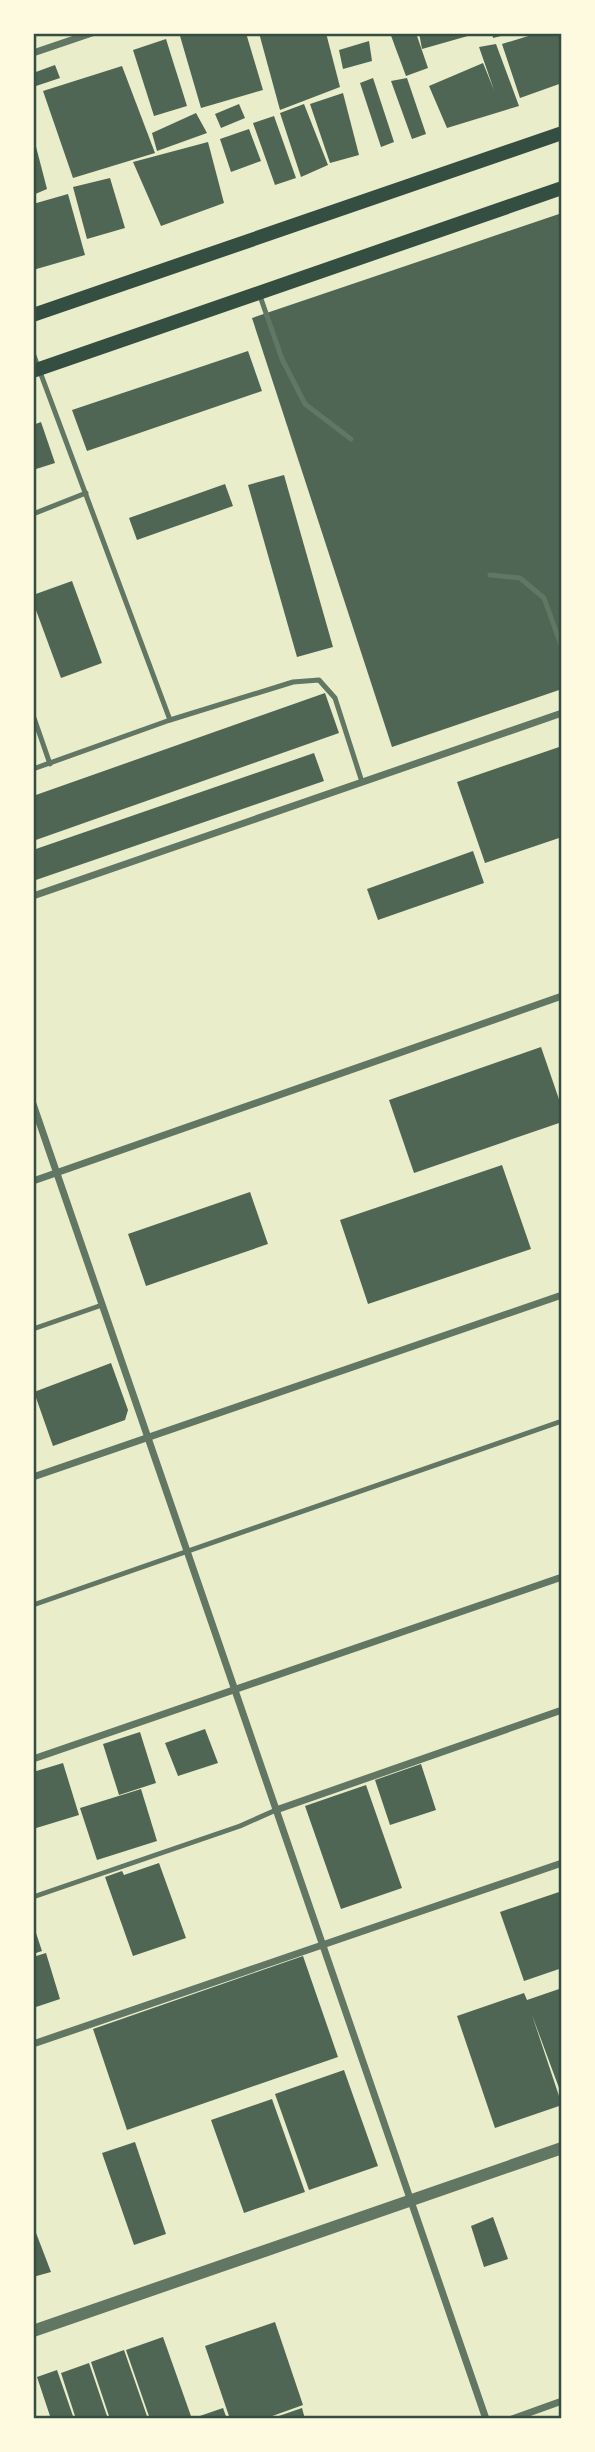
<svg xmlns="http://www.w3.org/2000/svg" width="595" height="2452" viewBox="0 0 595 2452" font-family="Jost,sans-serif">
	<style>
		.building { fill: #4f6655 }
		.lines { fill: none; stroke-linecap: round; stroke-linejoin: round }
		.service { stroke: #617663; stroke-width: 5 }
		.minor { stroke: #617663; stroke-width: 7 }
		.tertiary { stroke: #617663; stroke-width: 12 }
		.secondary { stroke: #344e41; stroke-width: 14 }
		.neatline { fill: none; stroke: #344e41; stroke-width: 2.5 }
	</style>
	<rect width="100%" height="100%" fill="#e9edc9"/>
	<g class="building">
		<path d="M189,33h57l17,57 -62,18 -21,-72z"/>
		<path d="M259,33h67l14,54 -60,23z"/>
		<path d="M390,33h26l12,35 -22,8z"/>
		<path d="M419,33h56v1l-53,15z"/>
		<path d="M492,33h17v1l-16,4z"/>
		<path d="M538,33h24v50l-42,15 -18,-54z"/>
		<path d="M166,39l21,67 -33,10 -21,-66z"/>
		<path d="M369,41l3,20 -29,8 -4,-19z"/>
		<path d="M496,44l23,62 -72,22 -18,-42 54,-23 11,27 -15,-43z"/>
		<path d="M55,65l5,13 -27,9v-14z"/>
		<path d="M122,66l33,87 -82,25 -30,-87z"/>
		<path d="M373,78l21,64 -13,5 -21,-64z"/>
		<path d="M407,78l19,56 -14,5 -21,-58z"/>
		<path d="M343,93l16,62 -29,8 -20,-59z"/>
		<path d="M239,104l6,14 -24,10 -6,-14z"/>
		<path d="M304,104l24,61 -27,12 -21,-64z"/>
		<path d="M196,113l11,20 -50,18 -5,-18z"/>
		<path d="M274,116l22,62 -21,7 -22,-62z"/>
		<path d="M249,129l12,32 -30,11 -11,-33z"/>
		<path d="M33,135l14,54 -14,6z"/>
		<path d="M208,142l16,61 -63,23 -28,-64z"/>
		<path d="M110,178l15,50 -38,11 -14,-52z"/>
		<path d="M68,194l17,61 -52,15v-66z"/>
		<path d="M562,213v476l-170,58 -140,-429z"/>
		<path d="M248,351l14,40 -175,60 -15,-41z"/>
		<path d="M41,422l14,41 -22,7v-45z"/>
		<path d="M284,475l49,172 -36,10 -49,-172z"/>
		<path d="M225,484l8,22 -96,34 -8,-22z"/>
		<path d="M72,581l30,82 -41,15 -28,-76v-7z"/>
		<path d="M325,693l14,40 -306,108v-45z"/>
		<path d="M562,746v91l-77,26 -28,-81z"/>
		<path d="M314,753l10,28 -291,100v-31z"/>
		<path d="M473,851l11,32 -106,37 -11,-31z"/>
		<path d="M541,1047l21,61v14l-148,51 -25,-73z"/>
		<path d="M502,1165l29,84 -163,55 -28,-84z"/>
		<path d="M250,1192l18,52 -122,42 -18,-52z"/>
		<path d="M111,1363l17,47 -3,10 -72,26 -19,-54z"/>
		<path d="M205,1729l13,34 -40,13 -13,-33z"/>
		<path d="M140,1732l16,51 -37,12 -16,-51z"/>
		<path d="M63,1763l16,52 -46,14v-57z"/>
		<path d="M421,1764l15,46 -46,15 -15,-45z"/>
		<path d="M366,1785l36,103 -61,21 -36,-103z"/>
		<path d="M141,1789l16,52 -60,19 -17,-52z"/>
		<path d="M159,1863l27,75 -53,18 -28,-79 17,-6 2,4z"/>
		<path d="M562,1891v77l-38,13 -24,-69z"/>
		<path d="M33,1924l9,27 -9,3z"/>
		<path d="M46,1953l14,46 -27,9v-51z"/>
		<path d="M303,1956l35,101 -211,73 -34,-101z"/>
		<path d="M562,1988v108l-30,-81 30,90 -67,23 -38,-112 67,-23 3,7z"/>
		<path d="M344,2070l34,96 -69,24 -34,-96z"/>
		<path d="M272,2099l33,93 -61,21 -33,-93z"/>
		<path d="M135,2142l31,92 -32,11 -32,-92z"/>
		<path d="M493,2217l15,42 -24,8 -13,-41z"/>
		<path d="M33,2225l18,47 -18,5z"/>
		<path d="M275,2322l28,83 -39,14h-34l-25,-73z"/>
		<path d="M163,2337l29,82h-42l-24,-69z"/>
		<path d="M124,2350l24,69h-38l-19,-57z"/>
		<path d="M89,2363l19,56h-32l-15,-46z"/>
		<path d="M57,2370l17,49h-23l-14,-42z"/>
		<path d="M223,2408l4,11h-33v-1z"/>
		<path d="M302,2408l3,11h-32v-1z"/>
	</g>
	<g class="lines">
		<g class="service">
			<path d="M260,296l22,63 23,45 46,35"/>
			<path d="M33,353l137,367"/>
			<path d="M33,514l53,-21"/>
			<path d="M490,575l30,3 24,20 18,50"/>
			<path d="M33,715l17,49"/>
			<path d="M33,769l137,-49 123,-38 26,-2 16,18 27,84"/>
			<path d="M33,1329l69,-24"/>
			<path d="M33,1605l529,-184"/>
			<path d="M33,1897l207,-71 36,-16"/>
		</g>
		<g class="minor">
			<path d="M33,53l59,-20"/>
			<path d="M33,896l529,-183"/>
			<path d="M33,1104l453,1315"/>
			<path d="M33,1181l529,-185"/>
			<path d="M33,1477l529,-182"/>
			<path d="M33,1759l529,-182"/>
			<path d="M276,1810l286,-100"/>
			<path d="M33,2044l529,-181"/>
			<path d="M512,2419l50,-18"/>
		</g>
		<path class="tertiary" d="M33,2331l529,-183"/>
		<g class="secondary">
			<path d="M33,315l529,-182"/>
			<path d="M33,371l529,-183"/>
		</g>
	</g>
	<rect width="595" height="2452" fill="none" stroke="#fefae0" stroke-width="70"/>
	<rect x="35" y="35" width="525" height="2382" class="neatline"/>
</svg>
